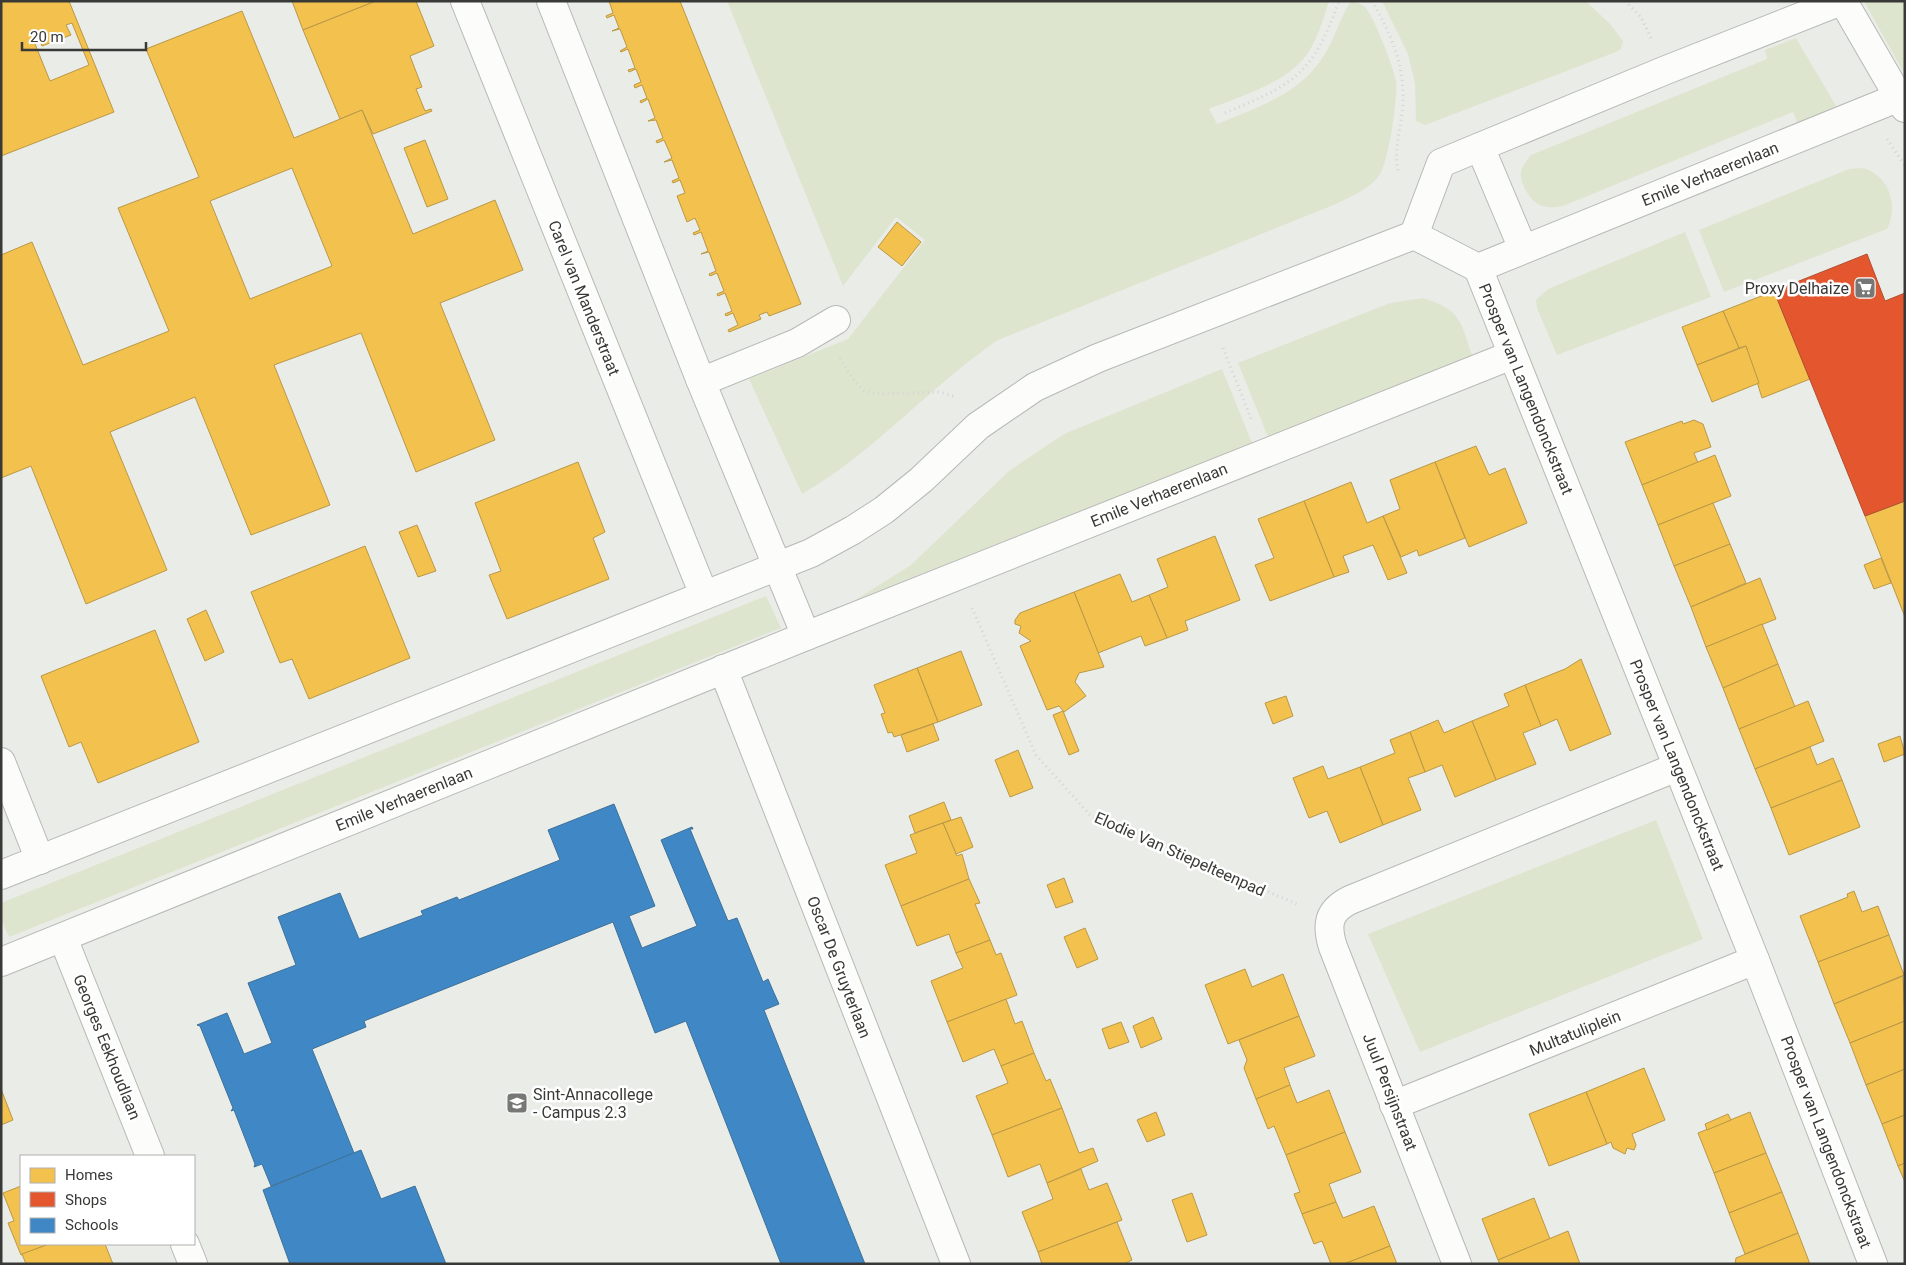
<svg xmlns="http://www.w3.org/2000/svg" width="1906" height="1265" viewBox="0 0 1906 1265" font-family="Roboto,sans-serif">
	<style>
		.green { fill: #dee5cf }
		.homes { fill: #f2c14e; stroke: #ba9847; fill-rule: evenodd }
		.shops { fill: #e4572e; stroke: #b14e31 }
		.schools { fill: #3f88c5; stroke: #3d719a }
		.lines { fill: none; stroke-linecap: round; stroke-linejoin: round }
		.street-casing { stroke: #b7b9b5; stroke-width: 30 }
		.path { stroke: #d4d4d3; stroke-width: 3; stroke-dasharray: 1 4; stroke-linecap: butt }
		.street { stroke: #fcfcfb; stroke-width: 28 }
		.labels { text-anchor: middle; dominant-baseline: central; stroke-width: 5; stroke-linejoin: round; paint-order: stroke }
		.street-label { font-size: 16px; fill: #393a37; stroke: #fff }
		.poi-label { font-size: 16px; fill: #393a37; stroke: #fff; text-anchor: end }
	</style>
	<rect width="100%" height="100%" fill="#eaece7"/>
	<g class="green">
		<path d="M727,1h602c-5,17 -10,32 -18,47 -19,34 -68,47 -102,61l8,15c37,-15 80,-29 104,-64 13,-18 18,-41 30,-59 4,1 11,3 14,6 8,8 29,61 31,74 2,16 -7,79 -16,93 -8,14 -30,23 -44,30l-338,136c-69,47 -123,112 -196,154l-53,-115 99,-40 77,-99 -29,-23 -53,69z"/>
		<path d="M1382,1h204l25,24 12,16 -2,8 -5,3 -191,73 -9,-4 -1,-38 -7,-29z"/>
		<path d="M1865,1h40v74l-40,-72z"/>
		<path d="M1796,38l43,73 -40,15 -6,-14 -230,94c-20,4 -30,-1 -39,-19 -2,-5 -4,-9 -3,-15 1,-6 6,-12 10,-17l236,-96 -2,-9z"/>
		<path d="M1863,168c26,7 36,38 24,61l-163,63 -25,-62 150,-61z"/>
		<path d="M1685,232l26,65 -154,58 -20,-47 -1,-8 12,-11z"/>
		<path d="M1423,298c38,12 37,22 49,57l-204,82 -30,-74 152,-60z"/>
		<path d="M1222,369l30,74 -397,157 56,-35 98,-94 55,-37z"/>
		<path d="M766,596l15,32 -772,309 -8,-18v-16z"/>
		<path d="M1656,820l47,119 -283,113 -52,-118z"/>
	</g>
	<g class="homes">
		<path d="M1,1h68l45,111 -113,44zM72,23l17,42 -39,16 -17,-42 5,-3 4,10 29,-11 -5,-10z"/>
		<path d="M292,1h84l-73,29z"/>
		<path d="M376,1h40l18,45 -24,10 12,31 -6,2 9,22 6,-2 1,2 -59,23 -11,-24 -22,9 -37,-89z"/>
		<path d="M609,1h71l121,303 -32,12 -2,-4 -8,3 2,4 -32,13 -1,-2 10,-5 -5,-12 -7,3 -1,-2 7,-3 -7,-18 -7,3 -1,-2 7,-3 -7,-18 -7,3 -1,-2 7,-3 -7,-19 -8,2 7,-3 -7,-19 -7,3 -1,-2 7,-3 -5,-12 -8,4 -10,-26 8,-3 -5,-13 -7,3 -1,-2 7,-3 -7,-18 -8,2 8,-4 -8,-18 -7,3 -1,-2 7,-3 -7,-18 -8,1 7,-3 -7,-19 -7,4 -1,-2 7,-3 -5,-13 -7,3 -1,-3 7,-3 -5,-13 -7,3 -1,-2 7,-2 -7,-19 -7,3 -1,-1 7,-4 -7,-18 -8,2 7,-3 -5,-13 -7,3 -1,-2 7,-3z"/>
		<path d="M242,11l52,127 68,-28 51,124 82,-34 28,70 -83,33 55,137 -79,32 -55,-139 -87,32 56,140 -79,30 -56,-138 -85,35 57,138 -81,34 -55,-138 -30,12v-223l31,-13 51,123 86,-34 -51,-123 81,-31 -53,-128zM292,168l40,98 -82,33 -40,-98z"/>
		<path d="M425,140l23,59 -21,8 -23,-59z"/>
		<path d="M897,222l24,20 -19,24 -24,-19z"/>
		<path d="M1774,291l36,88 -48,19 -16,-52 -7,2 -16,-37z"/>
		<path d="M1723,311l16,37 -42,17 -15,-38z"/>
		<path d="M1746,346l13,37 -47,19 -15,-37z"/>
		<path d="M1694,420l9,4 8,23 -17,6 4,10 -56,22 -17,-43 57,-21 1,3z"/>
		<path d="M1476,446l13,29 16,-7 22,55 -58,24 -34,-85z"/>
		<path d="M1715,455l16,41 -73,29 -16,-40z"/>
		<path d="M578,462l27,70 -12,6 16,41 -102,40 -18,-44 12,-4 -26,-68z"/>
		<path d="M1435,462l30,76 -46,18 -2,-6 -16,7 -18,-41 17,-7 -10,-29z"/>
		<path d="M1351,482l16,41 16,-7 24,57 -19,7 -15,-35 -30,11 6,16 -15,5 -30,-76z"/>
		<path d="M1304,501l30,76 -64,24 -15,-36 19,-7 -16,-39z"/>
		<path d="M1905,501v116l-40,-101z"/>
		<path d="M1713,503l17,41 -56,22 -16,-41z"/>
		<path d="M417,525l19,46 -18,6 -19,-45z"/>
		<path d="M1215,536l25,64 -55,21 3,9 -21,8 -18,-43 19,-8 -11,-28z"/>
		<path d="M1730,544l16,39 -55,24 -17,-41z"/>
		<path d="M365,546l45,112 -101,41 -17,-40 -12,4 -29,-71z"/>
		<path d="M1881,558l10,25 -17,6 -10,-24z"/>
		<path d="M1120,574l12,28 17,-7 18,43 -22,8 -4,-10 -43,17 -24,-61z"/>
		<path d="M1760,578l16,41 -70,28 -15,-40z"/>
		<path d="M1074,592l30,75 -25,6 -4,9 11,14 -22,16 -5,-6 -12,4 -27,-64 11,-5 -12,-8 2,-7 -6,-2v-4l5,-7z"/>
		<path d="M206,610l18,42 -19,9 -18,-42z"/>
		<path d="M1762,624l16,40 -55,24 -17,-41z"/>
		<path d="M155,630l44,112 -101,41 -17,-41 -12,5 -28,-71z"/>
		<path d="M961,651l21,54 -44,17 -21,-54z"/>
		<path d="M1581,659l30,75 -41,17 -13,-32 -16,7 -16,-41 40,-16z"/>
		<path d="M1778,664l17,43 -56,22 -16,-41z"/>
		<path d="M917,668l21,54 -44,15 -2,-5 -4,1 -7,-19 4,-1 -11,-28z"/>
		<path d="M1525,685l16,41 -18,7 13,31 -40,16 -24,-59 37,-15 -5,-12z"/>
		<path d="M1286,696l7,20 -20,8 -8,-21z"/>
		<path d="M1808,701l16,40 -69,28 -16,-40z"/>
		<path d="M1063,711l16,40 -10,4 -16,-40z"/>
		<path d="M1438,720l6,13 28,-12 24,59 -41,17 -13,-32 -17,7 -15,-40z"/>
		<path d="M933,724l6,16 -32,12 -6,-17z"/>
		<path d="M1410,732l15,40 -17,6 13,32 -38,15 -23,-58 35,-14 -5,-13z"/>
		<path d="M1900,736l5,18 -21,8 -6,-18z"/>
		<path d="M1810,747l7,18 16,-7 9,22 -71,28 -16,-39z"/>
		<path d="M1018,750l15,38 -23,9 -15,-37z"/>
		<path d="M1323,766l5,13 32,-12 23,58 -43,18 -13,-32 -18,7 -16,-40z"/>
		<path d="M1842,780l18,47 -71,28 -18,-47z"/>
		<path d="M944,802l7,18 -36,13 -6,-17z"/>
		<path d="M961,817l12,30 -17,7 -13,-31z"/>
		<path d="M943,823l14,33 5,-2 7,25 -68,27 -16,-41 32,-12 -7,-18z"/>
		<path d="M1064,878l9,24 -17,6 -9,-23z"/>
		<path d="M969,879l11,24 -5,1 15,36 -34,13 -7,-19 -32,12 -16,-40z"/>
		<path d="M1854,891l8,21 16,-6 11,29 -71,27 -18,-46 48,-19 -1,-3z"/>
		<path d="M1085,928l13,31 -21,9 -13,-31z"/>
		<path d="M1889,935l15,40 -70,29 -16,-42z"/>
		<path d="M990,940l6,15 5,-2 16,42 -70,27 -16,-41 32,-13 -7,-15z"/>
		<path d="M1245,969l7,18 31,-13 16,42 -71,28 -23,-59z"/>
		<path d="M1903,976l2,45 -55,22 -16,-39z"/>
		<path d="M1006,999l9,25 7,-3 12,32 -33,13 -7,-17 -31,13 -16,-40z"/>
		<path d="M1299,1016l16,40 -31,12 6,17 -34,14 -12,-31 3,-8 -8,-20z"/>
		<path d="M1153,1017l9,22 -21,9 -8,-22z"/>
		<path d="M1905,1021v48l-39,16 -16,-42z"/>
		<path d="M1121,1022l8,20 -20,7 -7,-20z"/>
		<path d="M1034,1053l12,28 4,-2 12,29 -70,27 -16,-39 32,-13 -7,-17z"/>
		<path d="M1644,1068l21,52 -33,14 4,11 -2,5 -7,-2 -2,6 -12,-6 -2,-6 -4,2 -21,-52z"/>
		<path d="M1905,1069v46l-23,9 -16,-39z"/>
		<path d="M1290,1085l7,18 32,-13 16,42 -59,23 -12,-29 -6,3 -12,-30z"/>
		<path d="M1,1089l12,31 -12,5z"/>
		<path d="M1586,1092l21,52 -58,22 -20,-52z"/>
		<path d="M1062,1108l17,45 14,-5 5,13 -51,22 -7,-19 -32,13 -16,-42z"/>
		<path d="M1156,1112l9,23 -18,7 -10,-22z"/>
		<path d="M1750,1112l16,41 -52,20 -16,-40z"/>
		<path d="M1728,1114l3,6 -24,10 -2,-6z"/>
		<path d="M1905,1115v48l-7,3 -16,-42z"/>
		<path d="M1345,1132l16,40 -32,12 7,18 -34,12 -8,-20 6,-2 -14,-37z"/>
		<path d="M1766,1153l16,39 -53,21 -15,-40z"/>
		<path d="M1905,1163v19l-7,-16z"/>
		<path d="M1081,1169l8,21 18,-7 15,37 -84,32 -16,-40 31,-13 -6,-16z"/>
		<path d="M21,1186v58h28l-28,11 -13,-32 6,-2 -11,-28z"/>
		<path d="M1782,1192l16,41 -53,21 -16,-41z"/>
		<path d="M1192,1193l15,42 -20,7 -15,-42z"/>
		<path d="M1534,1198l16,41 -52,21 -16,-41z"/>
		<path d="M1336,1202l7,16 31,-12 16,40 -46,18h-13l-9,-23 -8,3 -12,-30z"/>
		<path d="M1117,1222l15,38 -8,4h-82l-4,-12z"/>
		<path d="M1568,1231l12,33h-80l-2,-4z"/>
		<path d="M1798,1233l12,31h-75l1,-6z"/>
		<path d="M49,1244h56l8,20h-87l-4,-10z"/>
		<path d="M1390,1246l7,18h-53z"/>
	</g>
	<path class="shops" d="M1867,254l18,47 20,-8v208l-40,15 -91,-225z"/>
	<g class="schools">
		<path d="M614,804l41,102 -26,10 13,32 55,-22 -36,-86 31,-13 1,2h-3l38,92 9,-3 26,64 5,-3 6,14 5,11 -15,6 101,254h-84l-95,-243 -31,12 -42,-111 -249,99 2,6 -54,22 42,104 -83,33 -9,-22 -8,3 1,-3 -21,-54 -3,1 2,-3 -33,-82 -3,-1 30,-12 17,41 28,-11 -24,-60 48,-18 -18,-48 62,-24 19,46 64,-24 -2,-4 36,-14 2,3 101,-40 -12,-30z"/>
		<path d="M361,1150l20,49 34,-13 31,78h-156l-27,-74z"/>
	</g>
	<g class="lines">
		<g class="street-casing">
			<g id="street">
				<path d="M465,1l239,594"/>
				<path d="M551,1l149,378 106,257"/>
				<path d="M1843,1l62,107"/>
				<path d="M1480,147l43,102"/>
				<path d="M1414,235l64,33 419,-170"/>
				<path d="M1478,268l277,692 118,304"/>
				<path d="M700,379l13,-2 84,-34 39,-23"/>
				<path d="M723,669l233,595"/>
				<path d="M1,762l39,98"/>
				<path d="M1,875l810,-322 42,-23 31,-20 37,-30 57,-54 57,-39 63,-29 316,-123 27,-72 225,-93 175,-69"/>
				<path d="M63,938l87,218"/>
				<path d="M1,962l805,-326 706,-281"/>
				<path d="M1394,1105l361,-145"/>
				<path d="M185,1244l8,20"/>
				<path d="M1457,1264l-124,-317c-7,-22 -5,-36 17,-47l327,-133"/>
			</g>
		</g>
		<g class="path">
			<path d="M1372,1c18,31 32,62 31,98 0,24 -10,48 -5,72"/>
			<path d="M1625,1l16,16 10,21"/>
			<path d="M1225,113c70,-30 87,-37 114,-112"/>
			<path d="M1887,139l18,27"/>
			<path d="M1223,348l29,73"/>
			<path d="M840,358l13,21 11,12 17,3 58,-2 18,5"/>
			<path d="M972,608l64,147 55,61 208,89"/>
		</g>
		<use href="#street" class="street"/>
	</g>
	<defs>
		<g id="supermarket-square" transform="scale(1.125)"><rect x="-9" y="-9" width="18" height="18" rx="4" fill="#777875" stroke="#fff"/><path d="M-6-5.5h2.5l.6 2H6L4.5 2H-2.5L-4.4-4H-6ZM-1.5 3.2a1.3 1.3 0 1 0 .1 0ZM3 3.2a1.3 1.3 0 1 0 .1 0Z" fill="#fff"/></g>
		<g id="school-square" transform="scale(1.125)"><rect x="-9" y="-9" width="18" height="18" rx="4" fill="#777875" stroke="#fff"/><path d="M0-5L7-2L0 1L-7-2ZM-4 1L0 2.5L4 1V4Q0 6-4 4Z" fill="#fff"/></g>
	</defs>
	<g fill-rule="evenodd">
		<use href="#supermarket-square" x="1865" y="288"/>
		<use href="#school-square" x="517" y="1103"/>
	</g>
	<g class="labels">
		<g class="street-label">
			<text transform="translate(1710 174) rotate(-22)">Emile Verhaerenlaan</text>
			<text transform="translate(584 298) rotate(68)">Carel van Manderstraat</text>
			<text transform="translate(1526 389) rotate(68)">Prosper van Langendonckstraat</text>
			<text transform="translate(1159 495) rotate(-22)">Emile Verhaerenlaan</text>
			<text transform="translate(1677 765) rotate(68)">Prosper van Langendonckstraat</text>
			<text transform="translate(404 799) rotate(-22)">Emile Verhaerenlaan</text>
			<text transform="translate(1180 854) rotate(24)">Elodie Van Stiepelteenpad</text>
			<text transform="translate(839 967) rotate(69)">Oscar De Gruyterlaan</text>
			<text transform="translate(1575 1033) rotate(-22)">Multatuliplein</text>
			<text transform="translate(107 1047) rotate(68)">Georges Eekhoudlaan</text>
			<text transform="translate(1390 1092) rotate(69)">Juul Persijnstraat</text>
			<text transform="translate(1826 1142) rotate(69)">Prosper van Langendonckstraat</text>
		</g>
		<g class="poi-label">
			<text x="1849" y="288">Proxy Delhaize</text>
			<text x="533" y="1094" text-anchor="start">Sint-Annacollege<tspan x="533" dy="18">- Campus 2.3</tspan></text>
		</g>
	</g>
	<rect width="1906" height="1265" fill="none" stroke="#393a37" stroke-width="5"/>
	<rect x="20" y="1155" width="175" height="90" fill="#ffffff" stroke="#b0b0af"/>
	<rect x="30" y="1168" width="25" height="15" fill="#f2c14e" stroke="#b0b0af"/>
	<text x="65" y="1180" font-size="15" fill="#393a37">Homes</text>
	<rect x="30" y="1192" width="25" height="15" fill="#e4572e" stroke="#b0b0af"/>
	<text x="65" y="1205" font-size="15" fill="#393a37">Shops</text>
	<rect x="30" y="1218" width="25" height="15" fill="#3f88c5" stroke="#b0b0af"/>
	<text x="65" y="1230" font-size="15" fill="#393a37">Schools</text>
	<path d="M22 42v8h124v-8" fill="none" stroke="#393a37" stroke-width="2.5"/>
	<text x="30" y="42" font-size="15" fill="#393a37" stroke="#ffffff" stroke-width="4" paint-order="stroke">20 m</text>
</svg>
